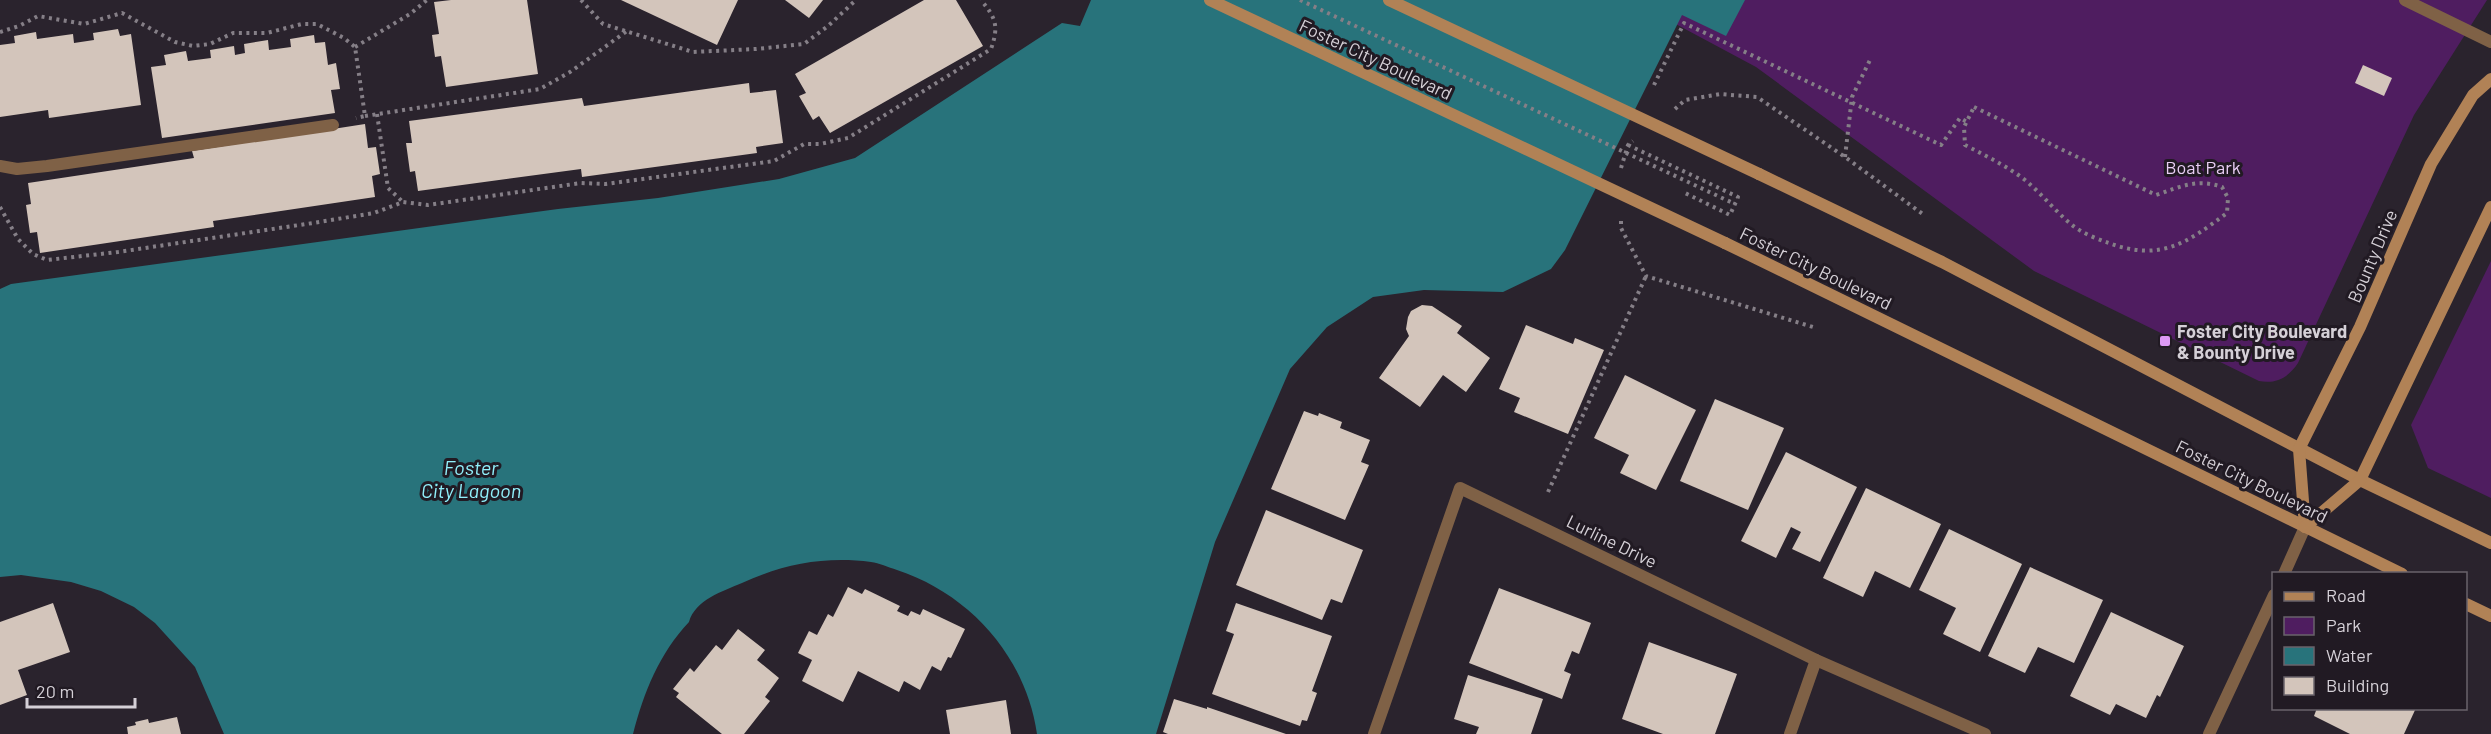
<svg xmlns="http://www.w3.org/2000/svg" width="2491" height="734" viewBox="0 0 2491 734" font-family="Barlow,sans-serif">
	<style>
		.green { fill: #4f1d60 }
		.water { fill: #28737b }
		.building { fill: #d3c5bb }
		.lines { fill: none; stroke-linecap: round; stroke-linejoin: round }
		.path { stroke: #857f87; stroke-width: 4; stroke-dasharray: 3 4.5; stroke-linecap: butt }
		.lane { stroke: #7f6146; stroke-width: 12 }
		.street { stroke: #7f6146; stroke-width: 12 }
		.secondary { stroke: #b18256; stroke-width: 12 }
		.path-bridge { stroke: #857f87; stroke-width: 4; stroke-dasharray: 3 4.5; stroke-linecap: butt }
		.secondary-bridge { stroke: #b18256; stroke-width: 12 }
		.poi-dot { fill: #dd99f4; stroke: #211a23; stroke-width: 2 }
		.labels { text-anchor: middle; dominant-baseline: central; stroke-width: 6; stroke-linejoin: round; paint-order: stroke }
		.street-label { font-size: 18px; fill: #d5d0d7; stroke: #211a23 }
		.park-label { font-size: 18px; fill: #e9cef5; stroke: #211a23 }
		.poi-label { font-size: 18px; font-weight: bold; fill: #d5d0d7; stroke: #211a23; text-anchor: start }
		.water-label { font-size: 20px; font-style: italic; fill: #91f0fb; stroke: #211a23 }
	</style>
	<rect width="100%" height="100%" fill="#2a232d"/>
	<g class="green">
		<path d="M1648,0h839l-73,115 -116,248c-10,15 -22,21 -39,18l-225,-110 -278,-204 -112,-60z"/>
		<path d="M2491,261v237l-63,-30 -17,-43z"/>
	</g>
	<path class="water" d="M1091,0h654l-19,36 -44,-21 -117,235 -14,19 -48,23 -79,-2 -51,7 -46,30 -37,42 -75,173 -59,192h-119c-11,-77 -67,-140 -140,-164 -9,-3 -18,-7 -26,-8 -46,-6 -88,2 -129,21 -19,8 -47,17 -53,39 -30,32 -45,70 -56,112h-409l-29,-67 -40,-44 -21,-16 -33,-16 -30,-9 -50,-7 -21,2v-288l11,-5 547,-75 100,-11 121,-19 76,-21 207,-135 18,3z"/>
	<g class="building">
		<path d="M451,0h76l11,74 -92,13 -5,-31 -6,1 -3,-22 7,-1 -5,-32z"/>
		<path d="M621,0h117l-21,45z"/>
		<path d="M785,0h38l-14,18z"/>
		<path d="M924,0h32l27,46 -153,87 -11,-17 -6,4 -14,-24 7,-3 -11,-19z"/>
		<path d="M118,29l2,7 11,-2 10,71 -92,13 -1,-8 -48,7v-72l15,-2 -1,-7 22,-4 1,7 36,-5 1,9 20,-3 -1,-7z"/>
		<path d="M314,35l1,8 10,-1 3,23 8,-2 4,26 -9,1 4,23 -173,25 -11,-71 15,-2 -2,-10 22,-4 2,10 23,-3 -1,-8 24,-4 1,9 10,-2 -1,-9 24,-4 1,10 22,-3 -1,-8z"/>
		<path d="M2363,65l29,13 -8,18 -29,-13z"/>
		<path d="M749,83l1,10 26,-3 7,53 -27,4 1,6 -175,24 -1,-8 -163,22 -3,-20 -5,1 -4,-29h6l-3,-22 173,-23 2,8z"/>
		<path d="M365,124l3,24 8,-1 4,27 -8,2 3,21 -162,24 1,6 -174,26 -3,-21 -7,1 -4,-28 5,-1 -3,-21 166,-25 -2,-7z"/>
		<path d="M1422,305l10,1 30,20 -5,7 33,25 -24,34 -23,-17 -23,32 -41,-29 30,-42 -3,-7 2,-12 3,-6z"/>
		<path d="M1526,325l47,19 2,-6 29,12 -36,84 -54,-22 6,-14 -21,-9z"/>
		<path d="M1625,375l71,35 -40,80 -36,-17 9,-18 -35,-17z"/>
		<path d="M1715,399l69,29 -36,82 -68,-29z"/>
		<path d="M1304,411l14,5 1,-3 23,9 -2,6 30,12 -9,22 8,3 -24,55 -74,-31z"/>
		<path d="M1786,452l71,35 -37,75 -28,-13 9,-17 -10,-5 -15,31 -35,-17z"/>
		<path d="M1866,488l75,36 -31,64 -35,-17 -12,26 -40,-19z"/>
		<path d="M1266,510l97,40 -21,53 -11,-4 -9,21 -86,-35z"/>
		<path d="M1949,529l73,35 -42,88 -37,-18 13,-26 -37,-18z"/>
		<path d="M2030,567l73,33 -29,63 -36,-16 -13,26 -37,-17z"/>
		<path d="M848,587l14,7 3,-5 35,17 -3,5 11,5 3,-5 9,4 3,-6 42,20 -14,29 -3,-1 -7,14 -9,-5 -12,24 -16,-9 -5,11 -41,-21 -15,31 -41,-21 10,-21 -14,-7 11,-22 8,4 11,-21 5,3z"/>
		<path d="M1499,588l92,35 -12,31 -7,-3 -8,20 7,3 -9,25 -93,-36z"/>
		<path d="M53,603l17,49 -52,18 9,25 -27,10v-83z"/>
		<path d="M1236,603l96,33 -20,55 5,2 -10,28 -5,-1 -2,6 -88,-32 22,-60 -8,-3z"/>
		<path d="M2111,612l73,34 -24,51 -3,-2 -11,23 -30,-14 -6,11 -40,-19z"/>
		<path d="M738,629l27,21 -8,10 22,18 -14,19 5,4 -26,33h-22l-46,-37 3,-4 -6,-4 17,-21 4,4 22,-27 6,5z"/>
		<path d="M1649,642l88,32 -22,60h-52l-41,-15z"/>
		<path d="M1468,675l75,24 -12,35h-55l3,-7 -25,-8z"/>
		<path d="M1174,699l33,10v-2l79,27h-118l-5,-2z"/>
		<path d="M1006,700l5,34h-61l-4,-24z"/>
		<path d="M2317,708h99l-12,26h-54l-36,-18z"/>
		<path d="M177,717l4,17h-53l-1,-7 9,-2 -1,-3 13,-3 1,4z"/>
	</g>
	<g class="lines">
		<g class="path">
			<path d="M581,0l22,24 90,28 63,-3 48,-5 24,-18 28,-26"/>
			<path d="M0,32l19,-6 19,-10 46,8 38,-11 53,29 18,4 17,-2 23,-11h34l35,-9h15l27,14 11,9 10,69 -9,2"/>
			<path d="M355,47l55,-33 17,-14"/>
			<path d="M1654,85l30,-62 257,122 19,-27 7,4"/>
			<path d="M1974,107l182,88c24,-8 41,-17 66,-8l6,11 -1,15c-40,30 -67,49 -118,30 -12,-4 -27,-10 -37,-18 -17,-14 -30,-31 -47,-45 -18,-14 -39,-24 -60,-35l-1,-18z"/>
			<path d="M1675,109l10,-9 35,-6 37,3 88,60 79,58"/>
			<path d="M377,114l11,74 15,14"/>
			<path d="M365,116l175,-27 30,-17 57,-41"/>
			<path d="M1628,145l110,52 -8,18 -45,-22"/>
			<path d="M1845,157l7,-60 19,-39"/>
			<path d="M1621,168l7,-23 5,-4"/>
			<path d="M0,207l18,32 15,15 14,6 71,-8 195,-29 61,-10 29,-11 25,3 153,-22 25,1 168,-23 30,-17h16l28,-6 143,-89c8,-23 5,-31 -10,-49"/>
			<path d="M1621,221v7l25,48 167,51"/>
			<path d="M1548,492l98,-216"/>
		</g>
		<g class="lane">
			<path d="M2405,0l86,42"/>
			<path d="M0,166l17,3 30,-3 286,-41"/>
		</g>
		<g class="street">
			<path d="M2284,574l21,-47"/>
			<path d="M1374,734l86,-246 356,172 169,74"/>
			<path d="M1790,734l26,-74"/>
			<path d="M2209,734l65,-139"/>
		</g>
		<g class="secondary">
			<path d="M1759,174l183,88 418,218 131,63"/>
			<path d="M1725,243l677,331"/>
			<path d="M2305,527l-6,-78 61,-122 71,-163 42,-69 18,-16"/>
			<path d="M2305,527l55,-47 131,-273"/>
			<path d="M2466,604l25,12"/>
		</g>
		<path class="path-bridge" d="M1300,0l435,204"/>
		<g class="secondary-bridge">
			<path d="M1210,0l515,243"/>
			<path d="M1389,0l370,174"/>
		</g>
	</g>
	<rect class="poi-dot" x="2159" y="335" width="12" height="12" rx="3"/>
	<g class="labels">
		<g class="street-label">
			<text transform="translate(1376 59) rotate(25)">Foster City Boulevard</text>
			<text transform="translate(2372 256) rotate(-67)">Bounty Drive</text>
			<text transform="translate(1816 268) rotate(26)">Foster City Boulevard</text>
			<text transform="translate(2252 481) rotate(26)">Foster City Boulevard</text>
			<text transform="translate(1612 541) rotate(26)">Lurline Drive</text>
		</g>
		<g class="park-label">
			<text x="2203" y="167">Boat Park</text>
		</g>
		<g class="poi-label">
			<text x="2177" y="331">Foster City Boulevard<tspan x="2177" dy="21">&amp; Bounty Drive</tspan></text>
		</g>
		<g class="water-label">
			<text x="471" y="467">Foster<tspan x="471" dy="23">City Lagoon</tspan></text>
		</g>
	</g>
	<rect x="2272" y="572" width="195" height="138" fill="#211a23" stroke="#69636b" stroke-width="1.5"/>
	<rect x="2284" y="592" width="30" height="9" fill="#b18256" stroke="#69636b" stroke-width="1.5"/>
	<text x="2326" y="602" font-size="18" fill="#d5d0d7">Road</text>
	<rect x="2284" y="617" width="30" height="18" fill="#4f1d60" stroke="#69636b" stroke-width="1.5"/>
	<text x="2326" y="632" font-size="18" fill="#d5d0d7">Park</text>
	<rect x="2284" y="647" width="30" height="18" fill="#28737b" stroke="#69636b" stroke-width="1.5"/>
	<text x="2326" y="662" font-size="18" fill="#d5d0d7">Water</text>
	<rect x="2284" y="677" width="30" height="18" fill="#d3c5bb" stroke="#69636b" stroke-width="1.5"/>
	<text x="2326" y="692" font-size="18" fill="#d5d0d7">Building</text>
	<path d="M27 698v9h108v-9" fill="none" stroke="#d5d0d7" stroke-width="3"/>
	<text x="36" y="698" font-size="18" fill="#d5d0d7" stroke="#211a23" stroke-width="4.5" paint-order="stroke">20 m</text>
</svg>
